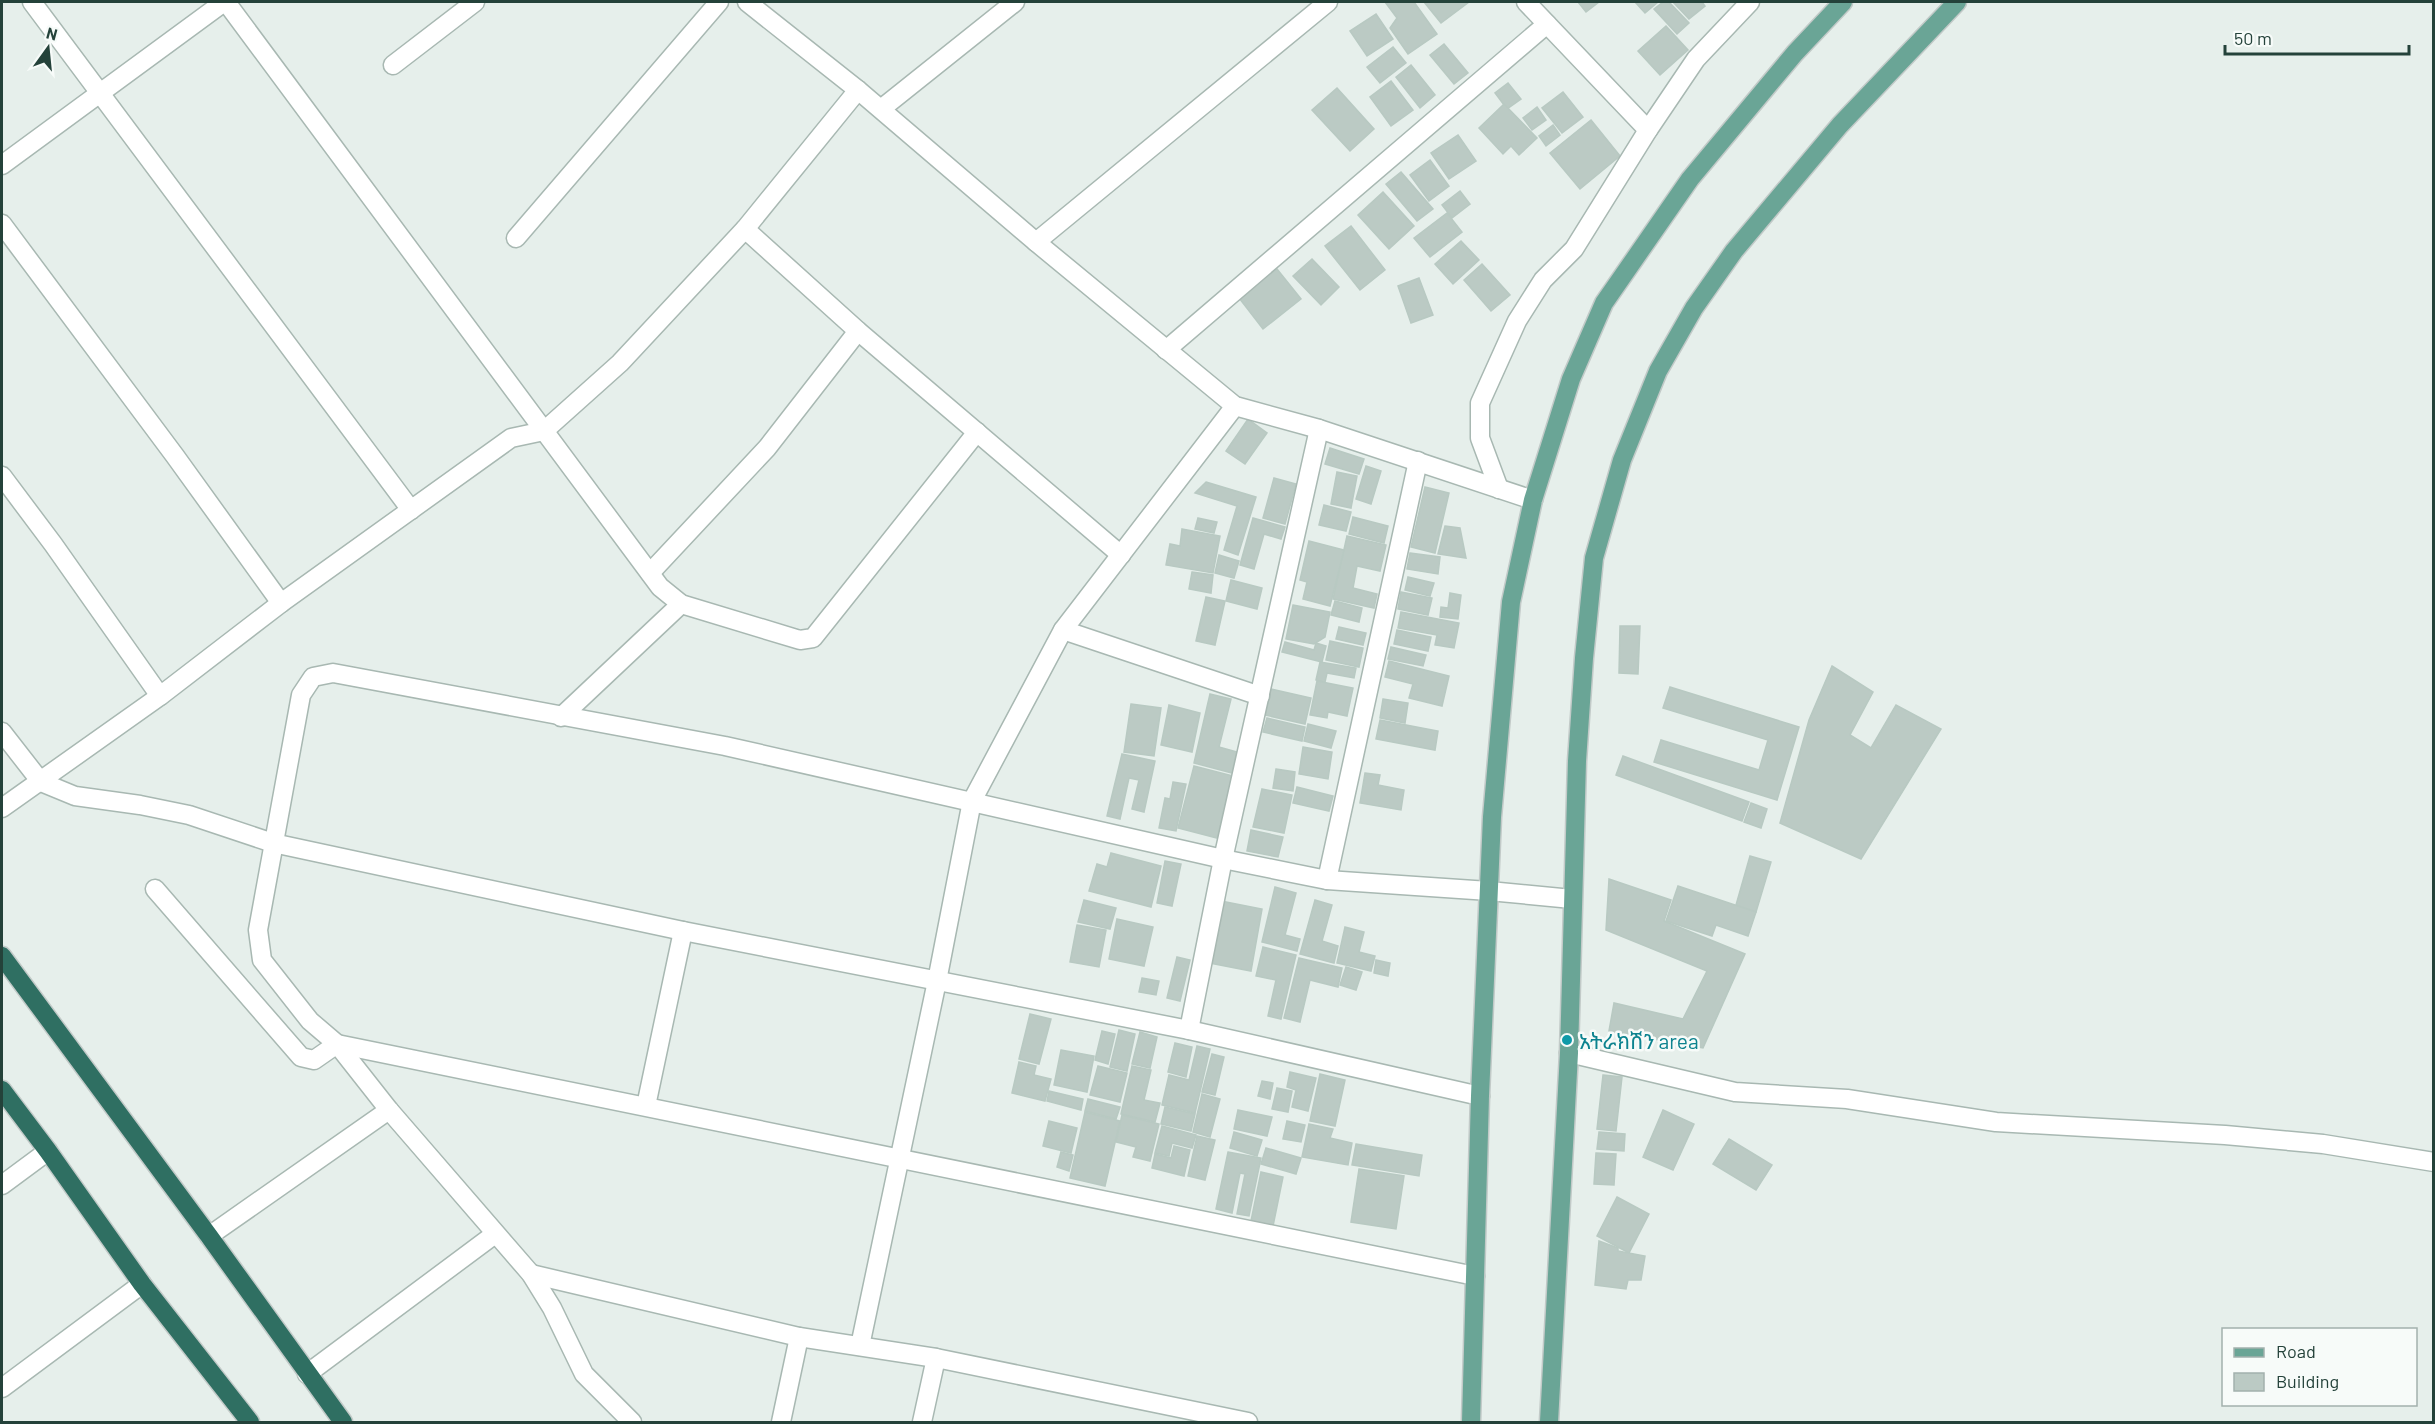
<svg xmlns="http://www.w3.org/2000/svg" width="2435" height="1424" viewBox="0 0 2435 1424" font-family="Barlow,'Noto Sans Ethiopic',sans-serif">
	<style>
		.building { fill: #bbcac4; stroke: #b8c9c2; stroke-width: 1.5 }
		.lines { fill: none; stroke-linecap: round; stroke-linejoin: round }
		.minor-casing { stroke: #a8b8b2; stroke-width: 21 }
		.major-casing { stroke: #c2cac8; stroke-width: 21 }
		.highway-casing { stroke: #c2cac8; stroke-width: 21 }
		.minor { stroke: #fff; stroke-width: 18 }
		.major { stroke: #6aa596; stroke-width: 18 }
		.highway { stroke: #2f6f62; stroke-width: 18 }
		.culture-dot { fill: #0f9aa8; stroke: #f7fbf9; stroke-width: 2 }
		.labels { text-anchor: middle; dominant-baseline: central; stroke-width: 5; stroke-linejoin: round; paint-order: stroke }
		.culture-label { font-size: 21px; fill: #0d838f; stroke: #f7fbf9; text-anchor: start }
	</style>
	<rect width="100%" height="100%" fill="#e6efeb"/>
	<g class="building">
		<path d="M1385,2h29l23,32 -29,20 -18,-26 7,-10z"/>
		<path d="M1424,2h45l-28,21z"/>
		<path d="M1578,2h21l-13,10z"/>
		<path d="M1635,2h23l-13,11z"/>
		<path d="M1663,2h6l20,21 -12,11 -23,-25z"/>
		<path d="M1673,2h29l3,4 -16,13z"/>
		<path d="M1376,14l17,25 -26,17 -17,-25z"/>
		<path d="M1666,26l22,24 -28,25 -22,-24z"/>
		<path d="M1444,44l24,29 -14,11 -24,-29z"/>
		<path d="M1393,47l13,16 -26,20 -13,-16z"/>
		<path d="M1411,65l24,30 -15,13 -24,-31z"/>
		<path d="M1391,81l22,29 -22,16 -21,-29z"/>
		<path d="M1508,83l13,16 -14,10 -12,-16z"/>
		<path d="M1337,88l37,41 -24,22 -38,-41z"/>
		<path d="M1563,92l20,25 -21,16 -20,-25z"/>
		<path d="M1504,104l33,34 -18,17 -8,-9 -8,8 -24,-26z"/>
		<path d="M1537,107l9,13 -14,10 -9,-12z"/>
		<path d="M1591,120l29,36 -40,33 -30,-36z"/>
		<path d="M1553,125l7,10 -14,11 -7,-10z"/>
		<path d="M1458,135l18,26 -27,18 -18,-26z"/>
		<path d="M1430,160l19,26 -20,15 -19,-26z"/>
		<path d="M1401,172l32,37 -16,12 -31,-37z"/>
		<path d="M1460,191l10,13 -18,14 -10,-13z"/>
		<path d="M1383,192l31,34 -25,23 -31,-34z"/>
		<path d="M1447,213l15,19 -32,25 -16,-19z"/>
		<path d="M1351,226l34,44 -25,20 -35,-44z"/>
		<path d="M1461,241l18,19 -26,24 -18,-20z"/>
		<path d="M1312,259l27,28 -18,18 -28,-29z"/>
		<path d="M1482,264l28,31 -19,16 -27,-31z"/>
		<path d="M1277,269l24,30 -38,30 -24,-31z"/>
		<path d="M1419,278l14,37 -22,8 -13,-37z"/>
		<path d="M1248,419l19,14 -22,31 -19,-13z"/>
		<path d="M1330,448l34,11 -5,15 -34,-10z"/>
		<path d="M1366,466l15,5 -10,33 -15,-5z"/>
		<path d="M1337,472l20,4 -6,32 -20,-4z"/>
		<path d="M1274,478l22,6 -11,40 -22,-6z"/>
		<path d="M1206,482l50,15 -18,58 -14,-5 13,-44 -42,-13z"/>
		<path d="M1425,487l24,6 -14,60 -24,-6z"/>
		<path d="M1324,505l27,7 -5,19 -27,-6z"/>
		<path d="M1353,517l35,9 -4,17 -35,-9z"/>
		<path d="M1198,518l19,4 -3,11 -19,-4z"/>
		<path d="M1253,518l32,9 -4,12 -17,-5 -10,35 -14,-4z"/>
		<path d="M1445,526l15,2 6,30 -28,-4z"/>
		<path d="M1182,529l38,7 -7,37 -47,-8 4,-21 10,2z"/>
		<path d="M1347,536l39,9 -6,26 -23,-5 -4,22 24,6 -3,14 -41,-9z"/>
		<path d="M1309,541l35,9 -14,56 -27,-7 4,-17 -7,-2z"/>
		<path d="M1410,553l30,4 -2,17 -31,-5z"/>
		<path d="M1219,555l20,6 -5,17 -19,-5z"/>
		<path d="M1192,572l21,3 -2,18 -22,-4z"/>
		<path d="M1408,577l26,6 -4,13 -25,-6z"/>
		<path d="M1231,580l31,8 -5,21 -31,-8z"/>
		<path d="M1401,592l31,6 -4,17 -30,-6z"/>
		<path d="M1450,593l11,2 -3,24 -18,-2 1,-10 7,1z"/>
		<path d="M1206,597l19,4 -10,44 -19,-4z"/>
		<path d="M1335,601l27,7 -3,14 -28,-7z"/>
		<path d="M1293,605l37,7 -5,25 -11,7 -28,-5z"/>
		<path d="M1401,612l58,11 -5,25 -19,-3 2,-10 -39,-7z"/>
		<path d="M1620,626h20l-2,48 -19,-1z"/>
		<path d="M1339,627l27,6 -3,12 -27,-6z"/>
		<path d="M1397,630l34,7 -3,14 -34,-7z"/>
		<path d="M1330,641l33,7 -4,19 -33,-7z"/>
		<path d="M1285,642l29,8 2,-7 10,3 -4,16 -40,-10z"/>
		<path d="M1391,647l35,8 -3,11 -35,-7z"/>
		<path d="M1389,661l60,15 -7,30 -33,-8 4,-14 -28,-7z"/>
		<path d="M1320,662l36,6 -2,10 -27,-5 -2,9 -9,-2z"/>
		<path d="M1832,666l41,26 -23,43 21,13 25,-43 45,24 -80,130 -81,-36 29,-103z"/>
		<path d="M1317,681l36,7 -6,28 -19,-4 -1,6 -17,-3z"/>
		<path d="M1670,687l129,40 -22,73 -123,-38 7,-22 98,30 9,-30 -105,-32z"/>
		<path d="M1271,689l40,9 -6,26 -40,-9z"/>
		<path d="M1210,694l21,5 -12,48 18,5 -5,21 -38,-10z"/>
		<path d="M1383,699l25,4 -3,20 -25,-5z"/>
		<path d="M1131,704l30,4 -7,48 -30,-4z"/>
		<path d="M1169,705l31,8 -8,39 -31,-7z"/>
		<path d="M1267,718l38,9 -3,14 -39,-9z"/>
		<path d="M1380,720l58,11 -3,19 -59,-11z"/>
		<path d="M1308,724l28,7 -5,17 -27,-7z"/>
		<path d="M1303,747l29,5 -4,27 -29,-5z"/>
		<path d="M1122,754l33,7 -11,51 -12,-3 7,-29 -10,-2 -9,41 -13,-3z"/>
		<path d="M1623,756l126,46 -7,19 -126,-46z"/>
		<path d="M1194,766l39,10 -16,62 -39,-10z"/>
		<path d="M1276,769l19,3 -2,19 -20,-3z"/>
		<path d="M1365,773l15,2 -2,10 26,5 -3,20 -41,-7z"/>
		<path d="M1173,782l13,2 -10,47 -17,-3 6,-30 5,1z"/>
		<path d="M1297,787l36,9 -4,15 -36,-8z"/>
		<path d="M1262,789l30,6 -8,38 -31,-6z"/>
		<path d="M1751,803l16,6 -6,19 -17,-6z"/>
		<path d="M1251,830l32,7 -5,20 -31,-6z"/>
		<path d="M1111,853l50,13 -10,41 -62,-16 8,-27 10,3z"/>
		<path d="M1750,856l21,6 -15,50 -20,-7z"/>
		<path d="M1165,861l16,3 -9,42 -15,-3z"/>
		<path d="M1609,879l62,21 -7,21 81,33 -42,94 -94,-17 5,-28 69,16 24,-48 -101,-41z"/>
		<path d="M1678,886l78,26 -8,24 -32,-11 -4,11 -46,-15z"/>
		<path d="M1275,887l21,6 -11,42 15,4 -3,12 -35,-9z"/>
		<path d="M1084,900l32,8 -6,21 -32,-7z"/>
		<path d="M1315,900l17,5 -10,36 16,5 -4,17 -34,-9z"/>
		<path d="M1221,901l41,8 -11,62 -42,-8z"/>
		<path d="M1117,919l36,8 -9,39 -35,-7z"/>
		<path d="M1077,925l29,5 -7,37 -29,-5z"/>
		<path d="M1345,927l19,5 -5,20 16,4 -4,15 -34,-8z"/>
		<path d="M1263,947l33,8 -15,64 -13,-3 8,-36 -20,-4z"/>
		<path d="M1177,957l13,3 -10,41 -13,-3z"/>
		<path d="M1299,958l43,10 -4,19 -28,-7 -10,42 -16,-4z"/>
		<path d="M1376,960l14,3 -2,13 -14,-3z"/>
		<path d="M1346,967l16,5 -6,18 -16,-5z"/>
		<path d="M1142,978l17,3 -3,14 -17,-3z"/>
		<path d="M1030,1014l21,5 -12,45 -20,-5z"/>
		<path d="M1119,1030l16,4 -8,37 -17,-4z"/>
		<path d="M1102,1031l13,3 -7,30 -13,-4z"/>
		<path d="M1140,1032l17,5 -7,31 -18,-4z"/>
		<path d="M1175,1043l17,4 -6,30 -18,-5z"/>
		<path d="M1197,1046l13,3 -15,64 -33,-8 7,-30 20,5z"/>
		<path d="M1061,1050l33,6 -7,36 -33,-7z"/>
		<path d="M1212,1054l12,3 -9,38 -13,-3z"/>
		<path d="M1019,1062l17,4 -2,9 17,4 -6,22 -33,-8z"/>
		<path d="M1098,1066l29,7 -7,29 -30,-7z"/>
		<path d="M1132,1066l19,4 -7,30 16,3 -5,19 -34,-8z"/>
		<path d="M1290,1072l26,6 -8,33 -16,-4 4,-17 -9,-3z"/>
		<path d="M1320,1074l25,6 -10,46 -25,-5z"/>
		<path d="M1603,1075l19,2 -6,54 -19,-2z"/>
		<path d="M1262,1081l11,2 -3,16 -12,-3z"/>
		<path d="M1277,1088l15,3 -4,21 -16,-3z"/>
		<path d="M1049,1091l34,8 -2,11 -34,-9z"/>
		<path d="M1202,1094l18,5 -10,38 -17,-5z"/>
		<path d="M1088,1099l32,8 -4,12 -31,-8z"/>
		<path d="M1165,1107l30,7 -4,17 -30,-7z"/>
		<path d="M1238,1110l34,7 -5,19 -33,-7z"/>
		<path d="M1663,1110l31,14 -21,46 -30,-13z"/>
		<path d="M1085,1112l35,9 -15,65 -35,-8z"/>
		<path d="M1122,1115l37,9 -9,37 -17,-4 3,-10 -20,-5z"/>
		<path d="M1049,1121l28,7 -6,25 -28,-7z"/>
		<path d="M1287,1121l18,4 -4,17 -18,-3z"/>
		<path d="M1309,1124l24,5 -3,9 22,5 -4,22 -46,-8z"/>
		<path d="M1162,1126l34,9 -4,13 -20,-5 -3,13 -14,-3z"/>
		<path d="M1234,1132l28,8 -5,16 -27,-8z"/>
		<path d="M1599,1132l26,2 -1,17 -27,-2z"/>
		<path d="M1197,1136l18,4 -10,40 -17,-4z"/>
		<path d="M1729,1139l43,26 -16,25 -43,-26z"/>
		<path d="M1356,1144l66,11 -3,21 -67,-11z"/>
		<path d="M1174,1146l16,4 -6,26 -32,-8 3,-14 16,4z"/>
		<path d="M1266,1148l35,10 -5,16 -35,-10z"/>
		<path d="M1061,1152l12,3 -4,16 -12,-4z"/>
		<path d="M1228,1152l33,6 -12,58 -12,-2 8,-40 -5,-1 -8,40 -16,-4z"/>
		<path d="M1596,1153l20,1 -2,31 -20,-1z"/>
		<path d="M1359,1169l45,7 -8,53 -45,-7z"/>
		<path d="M1261,1172l22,5 -10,49 -22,-5z"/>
		<path d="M1617,1197l32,17 -20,39 -32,-17z"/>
		<path d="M1599,1241l19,7v3l27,5 -4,24h-13l-2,9 -31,-4z"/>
	</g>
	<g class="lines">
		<g class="minor-casing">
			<g id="minor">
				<path d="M32,2l379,508"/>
				<path d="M226,2l434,585 21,17 119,36 13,-2 164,-206"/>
				<path d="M747,2l111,88 178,152 199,164 84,23 214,71"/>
				<path d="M1526,2l122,128"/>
				<path d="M393,65l82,-63"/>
				<path d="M881,109l134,-107"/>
				<path d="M2,165l222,-163"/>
				<path d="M2,224l173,232 106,147"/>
				<path d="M745,229l113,102 263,224"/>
				<path d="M516,238l203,-236"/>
				<path d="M1036,242l292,-240"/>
				<path d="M1166,350l381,-326"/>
				<path d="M2,476l51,68 107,152"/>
				<path d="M1499,489l-19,-51v-35l37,-82 26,-41 31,-31 74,-119 48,-71 54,-57"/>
				<path d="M650,573l117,-125 91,-117"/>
				<path d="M1063,630l197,66"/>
				<path d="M561,717l120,-113"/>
				<path d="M2,732l39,50 34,14 65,9 49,10 84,28 410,88 506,99 291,66"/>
				<path d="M2,808l158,-112 121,-93 230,-165 33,-7 76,-68 125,-134 113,-139"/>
				<path d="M1327,880l91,-419"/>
				<path d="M155,889l146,168 13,3 23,-16 1138,232"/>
				<path d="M1189,1030l34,-171 96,-430"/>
				<path d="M1569,1053l166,39 112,7 149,23 229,13 98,9 111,18"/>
				<path d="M646,1106l37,-175"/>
				<path d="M2,1185l46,-34"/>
				<path d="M209,1236l180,-126"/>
				<path d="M531,1274l268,63 137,21 312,64"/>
				<path d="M860,1346l77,-365 35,-180 91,-171 172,-224"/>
				<path d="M307,1374l188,-140"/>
				<path d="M2,1388l140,-104"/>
				<path d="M632,1422l-48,-48 -32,-66 -21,-34 -142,-164 -52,-66 -27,-23 -48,-61 -4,-30 43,-235 12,-18 20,-4 392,73 498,113 104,21 162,11 83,8"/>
				<path d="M781,1422l18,-85"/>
				<path d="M922,1422l14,-64"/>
			</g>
		</g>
		<g class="major-casing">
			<g id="major">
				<path d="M1471,1422l9,-326 12,-279 19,-215 22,-102 38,-121 33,-76 86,-124 105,-126 48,-51"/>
				<path d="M1549,1422l20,-369 8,-292 7,-103 10,-100 28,-98 36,-89 36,-63 40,-57 106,-126 117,-123"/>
			</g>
		</g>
		<g class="highway-casing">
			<g id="highway">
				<path d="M2,956l207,280 134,186"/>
				<path d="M2,1090l46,61 94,133 108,138"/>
			</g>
		</g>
		<use href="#minor" class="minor"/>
		<use href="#major" class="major"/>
		<use href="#highway" class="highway"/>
	</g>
	<circle class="culture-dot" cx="1567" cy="1040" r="6"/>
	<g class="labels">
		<g class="culture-label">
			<text x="1579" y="1040">አትራክሽን area</text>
		</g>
	</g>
	<rect width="2435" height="1424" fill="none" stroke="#24423a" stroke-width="6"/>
	<rect x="2222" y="1328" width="195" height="78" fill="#f7fbf9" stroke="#a3b1ad" stroke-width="1.5"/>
	<rect x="2234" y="1348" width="30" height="9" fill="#6aa596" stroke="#a3b1ad" stroke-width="1.5"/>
	<text x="2276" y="1358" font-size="18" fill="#24423a">Road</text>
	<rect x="2234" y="1373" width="30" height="18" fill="#bbcac4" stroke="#a3b1ad" stroke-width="1.5"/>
	<text x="2276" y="1388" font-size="18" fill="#24423a">Building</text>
	<g transform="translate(48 48) rotate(15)" stroke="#f7fbf9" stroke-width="4.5" paint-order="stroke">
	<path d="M0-4.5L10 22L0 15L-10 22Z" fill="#24423a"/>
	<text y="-9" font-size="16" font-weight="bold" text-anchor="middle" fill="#24423a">N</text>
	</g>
	<path d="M2225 45v9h184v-9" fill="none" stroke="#24423a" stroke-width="3"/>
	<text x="2234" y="45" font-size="18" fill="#24423a" stroke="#f7fbf9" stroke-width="4.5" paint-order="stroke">50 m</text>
</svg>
